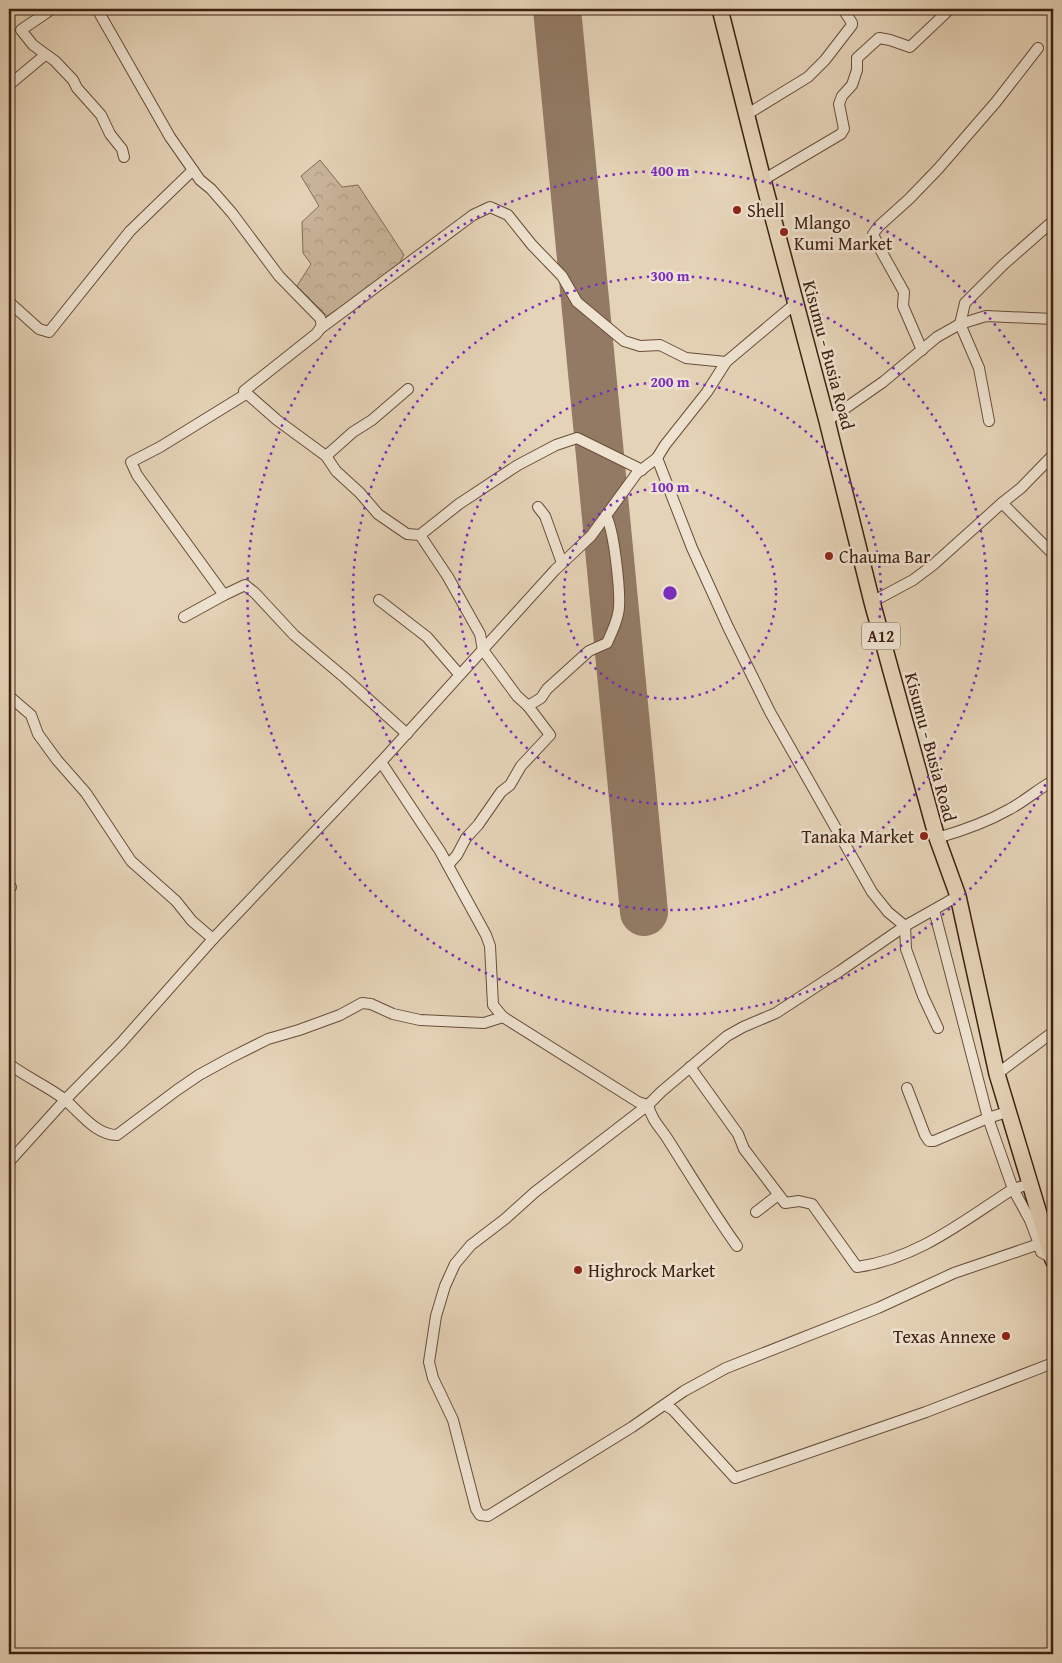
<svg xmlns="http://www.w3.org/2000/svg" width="1062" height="1663" viewBox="0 0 1062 1663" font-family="'Gentium Book Plus',serif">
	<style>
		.forest { fill: url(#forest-crowns); stroke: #846a56 }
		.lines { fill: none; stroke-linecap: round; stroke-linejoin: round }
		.runway { stroke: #927a64; stroke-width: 48 }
		.minor-casing { stroke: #684d3a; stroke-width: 12 }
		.highway-casing { stroke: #3e2011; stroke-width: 18 }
		.minor { stroke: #eee2d0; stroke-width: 10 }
		.highway { stroke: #e5d3b7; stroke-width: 15 }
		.ring { fill: none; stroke: #7b2cbf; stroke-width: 2.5; stroke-dasharray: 2.5 5 }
		.poi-dot { fill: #8f2418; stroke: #eee2d0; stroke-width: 2 }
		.labels { text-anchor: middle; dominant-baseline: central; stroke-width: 5; stroke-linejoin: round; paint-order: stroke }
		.shield { fill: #eee2d0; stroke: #735a4a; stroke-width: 1 }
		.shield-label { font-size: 16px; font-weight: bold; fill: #3e2011 }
		.poi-label { font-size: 18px; fill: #3e2011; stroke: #eee2d0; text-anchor: start }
		.street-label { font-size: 18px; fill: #3e2011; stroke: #eee2d0 }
		.centre { fill: #7b2cbf; stroke: #eee2d0; stroke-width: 2.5 }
		.ring-label { font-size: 15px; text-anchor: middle; font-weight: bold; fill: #7b2cbf; stroke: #eee2d0; stroke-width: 5; stroke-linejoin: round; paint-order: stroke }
	</style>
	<defs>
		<pattern id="forest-crowns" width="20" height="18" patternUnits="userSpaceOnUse" patternTransform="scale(1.25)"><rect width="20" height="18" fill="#c9b59b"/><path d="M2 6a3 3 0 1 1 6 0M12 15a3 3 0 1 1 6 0" fill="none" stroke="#ae9b84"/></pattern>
	</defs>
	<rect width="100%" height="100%" fill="#e5d3b7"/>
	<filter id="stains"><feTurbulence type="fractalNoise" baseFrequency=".004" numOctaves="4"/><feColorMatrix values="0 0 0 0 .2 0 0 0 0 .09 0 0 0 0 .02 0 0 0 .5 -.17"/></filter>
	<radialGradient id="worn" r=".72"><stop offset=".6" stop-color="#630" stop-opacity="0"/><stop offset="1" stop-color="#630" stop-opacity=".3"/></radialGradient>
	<path class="forest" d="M320,160l22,27 16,-2 46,70 -9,16 -68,45 -30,-30 14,-22 -8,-11 -1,-31 17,-16 -18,-30z"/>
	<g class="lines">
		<path class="runway" d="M557,9l87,903"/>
		<g class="minor-casing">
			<g id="minor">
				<path d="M52,9l-31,21 12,15 22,16 18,19 4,8 24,27 9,19 12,15 2,8"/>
				<path d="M9,85l36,-30"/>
				<path d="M746,115l62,-38 17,-17 27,-35v-2l-9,-14"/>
				<path d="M193,170l7,10 11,9 21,24 47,63 41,42c3,7 1,10 -4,16l-72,57 33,29 49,36 10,15 24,22 18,21 29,20 13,1 28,42 32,57 3,16 34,46 11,10 13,-8 6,-9 42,-38 18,-8c4,-9 9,-19 11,-29 4,-16 -4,-84 -12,-98"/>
				<path d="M763,180l78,-46 3,-5 -5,-25 3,-8 10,-11 5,-15v-12l22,-20 11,2 20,7 40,-38"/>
				<path d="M9,302l30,27 10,3 81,-101 63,-61 -23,-33 -73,-128"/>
				<path d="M321,328l152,-113 17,-8 18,8 24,30 30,31 15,26 47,39 16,5 20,-1 26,13 40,4"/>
				<path d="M922,350l-19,-44 1,-14 -24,-43 -7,-15 6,-8 30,-27 29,-30 58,-67 42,-54"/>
				<path d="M827,421l56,-39 54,-45 23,-13 26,-8 67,3"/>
				<path d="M989,421l-10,-53 -19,-44 5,-21 38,-38 50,-44"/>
				<path d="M326,456l27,-24 19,-12 36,-31"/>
				<path d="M657,458l35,90 36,79 42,85 102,180 16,20 17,14 1,23 17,47 15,32"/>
				<path d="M1002,503l51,51"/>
				<path d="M538,507l7,9 17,47"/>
				<path d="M420,535l39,-31 59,-39 38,-20 21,-7 65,32"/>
				<path d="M224,595l-87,-120 -6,-13 29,-15 86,-53"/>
				<path d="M379,600l48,37 32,37"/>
				<path d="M872,602l41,-22 20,-15 69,-62 19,-15 32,-33"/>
				<path d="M184,617l40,-22 21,-10 10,8 39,42 51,43 62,56"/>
				<path d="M9,696l22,19 7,19 19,26 29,33 45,68 45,40 16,20 21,18"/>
				<path d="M381,762l174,-192 36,-34 46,-63 20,-15 8,-13 42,-53 19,-30 70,-59"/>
				<path d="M937,838c25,-7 50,-16 73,-29 15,-8 28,-20 43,-28"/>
				<path d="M448,865l9,-10 9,-17 12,-13 23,-33 9,-7 11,-19 29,-31 -22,-29"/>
				<path d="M9,884l2,3"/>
				<path d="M934,910l54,208 25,71 17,31 9,24"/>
				<path d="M9,1064c17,13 38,22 55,35 16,13 31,36 53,36l60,-45 22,-15 31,-17 38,-19 31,-9 41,-15 22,-12 9,1 22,10 27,6 64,3 19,-6"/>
				<path d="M690,1067l48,67 6,15 41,54 14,-2 13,3 45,63c60,-8 106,-46 156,-78l17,-5"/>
				<path d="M997,1074l56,-42"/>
				<path d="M907,1088l18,47 4,6h5l54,-23 19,-6"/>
				<path d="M9,1162l56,-62 56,-57 92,-104 168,-177 59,89 46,84 4,11 3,59 10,12 135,85 10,3 13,-13 66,-56 16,-9 33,-14 64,-42 65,-45 53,-30"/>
				<path d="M756,1212l22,-17"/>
				<path d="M737,1246c-25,-35 -47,-72 -70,-108 -8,-12 -15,-18 -19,-33l-113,87 -30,27 -34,26 -16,19 -10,22 -9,30 -7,46 4,16 20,42 23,89 4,6 8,1 144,-89 52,-36 42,-23 152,-60 76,-35 85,-29 2,8 11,6"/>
				<path d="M665,1405l8,5 62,68 191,-66 127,-49"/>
			</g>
		</g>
		<g class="highway-casing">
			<path id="highway" d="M720,9l43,171 64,241 45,181 65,236 21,58 39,178 56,186"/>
		</g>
		<use href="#minor" class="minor"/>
		<use href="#highway" class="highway"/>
	</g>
	<g class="ring">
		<circle cx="670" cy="593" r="106"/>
		<circle cx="670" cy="593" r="211"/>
		<circle cx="670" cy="593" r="317"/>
		<path d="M1052 771A422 422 0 1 1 1052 415"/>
	</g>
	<g class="poi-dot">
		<circle cx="737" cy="210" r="5"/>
		<circle cx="784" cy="232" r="5"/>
		<circle cx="829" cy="556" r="5"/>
		<circle cx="924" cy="836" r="5"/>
		<circle cx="578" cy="1270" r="5"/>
		<circle cx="1006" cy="1336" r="5"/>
	</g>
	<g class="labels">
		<rect class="shield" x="862" y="622.5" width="38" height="27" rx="4"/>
		<g class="shield-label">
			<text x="881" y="636">A12</text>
		</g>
		<g class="poi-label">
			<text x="747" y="210">Shell</text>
			<text x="794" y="222">Mlango<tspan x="794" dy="21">Kumi Market</tspan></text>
			<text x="839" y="556">Chauma Bar</text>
			<text x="914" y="836" text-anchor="end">Tanaka Market</text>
			<text x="588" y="1270">Highrock Market</text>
			<text x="996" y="1336" text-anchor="end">Texas Annexe</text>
		</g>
		<g class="street-label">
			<text transform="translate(829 355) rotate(75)">Kisumu - Busia Road</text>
			<text transform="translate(931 747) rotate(75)">Kisumu - Busia Road</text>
		</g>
	</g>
	<circle cx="670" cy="593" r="8" class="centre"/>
	<g class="ring-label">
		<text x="670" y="176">400 m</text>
		<text x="670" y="281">300 m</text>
		<text x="670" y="387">200 m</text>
		<text x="670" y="492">100 m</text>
	</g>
	<rect width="1062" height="1663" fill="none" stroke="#e5d3b7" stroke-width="30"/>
	<rect x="10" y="10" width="1042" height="1643" fill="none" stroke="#3e2011" stroke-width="2.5"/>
	<rect x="15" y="15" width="1032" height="1633" fill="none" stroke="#3e2011"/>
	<rect width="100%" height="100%" filter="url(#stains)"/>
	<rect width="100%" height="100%" fill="url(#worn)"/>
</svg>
